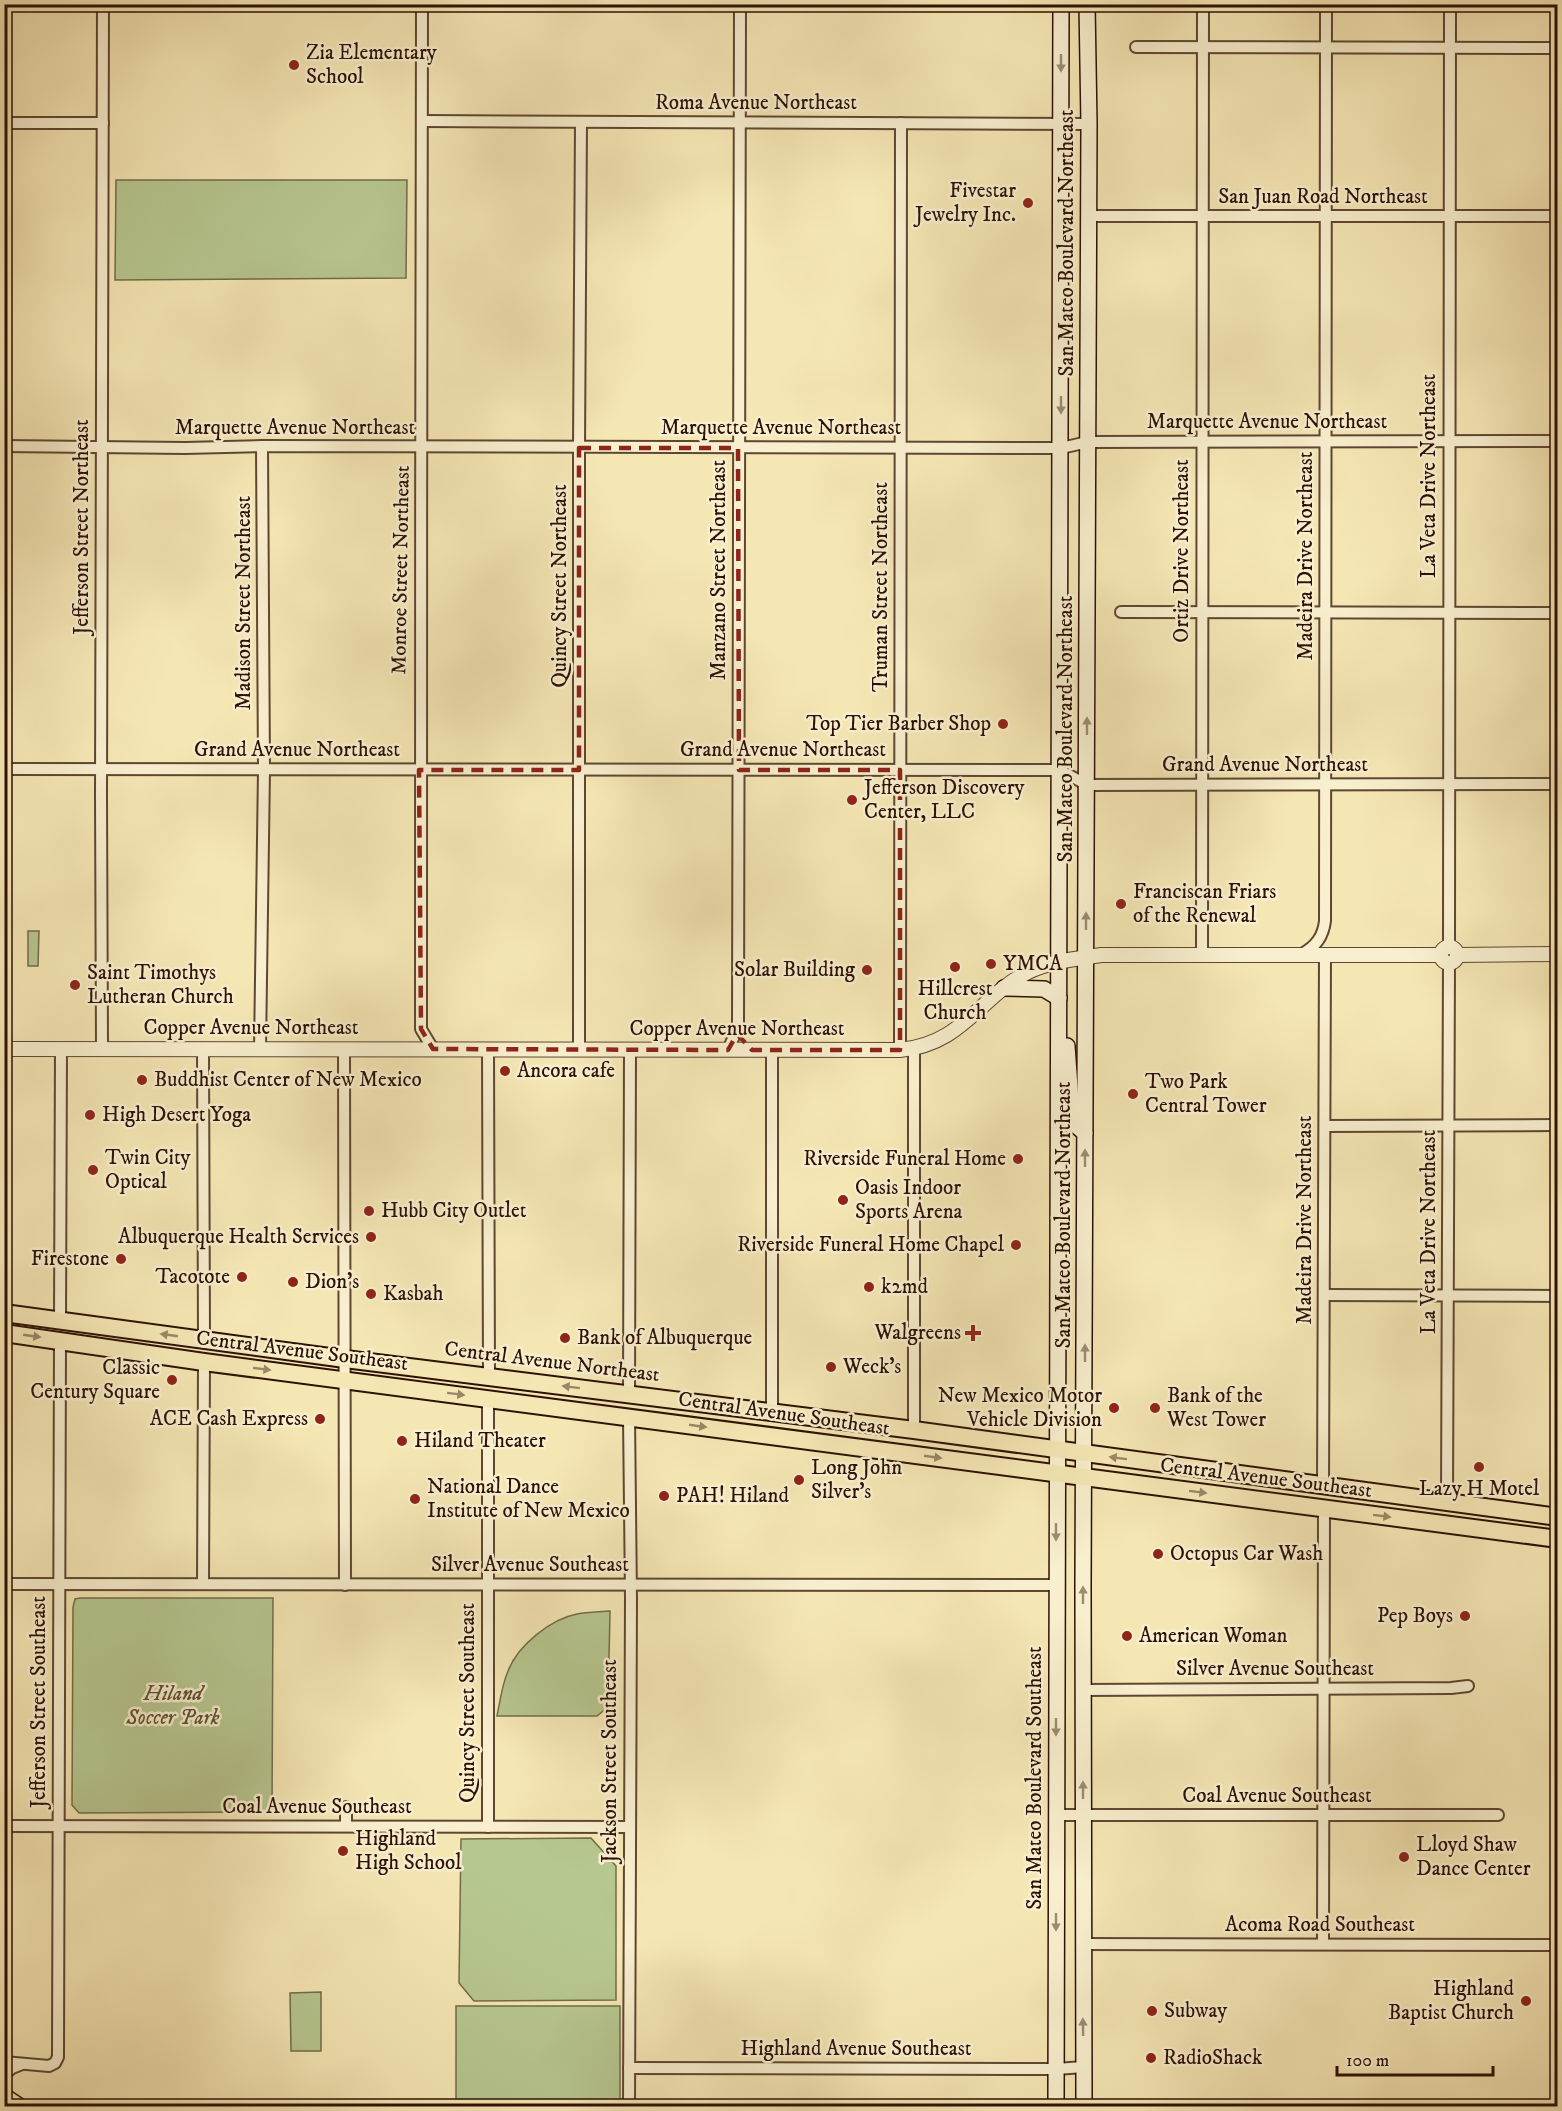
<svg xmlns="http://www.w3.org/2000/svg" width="1562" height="2111" viewBox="0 0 1562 2111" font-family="'IM FELL DW Pica',serif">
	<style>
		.green { fill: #b7c790; stroke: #726c4b; stroke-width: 1.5 }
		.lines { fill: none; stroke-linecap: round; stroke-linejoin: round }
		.minor-casing { stroke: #5f4632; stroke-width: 14 }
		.tertiary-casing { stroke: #5f4632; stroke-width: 16 }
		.secondary-casing { stroke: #2d1006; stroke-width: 18 }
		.primary-casing { stroke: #2d1006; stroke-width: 20 }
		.minor { stroke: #f8efce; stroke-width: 10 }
		.tertiary { stroke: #f8efce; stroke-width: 14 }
		.secondary { stroke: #f8efce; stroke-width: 15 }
		.primary { stroke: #f5e7b4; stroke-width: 16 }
		.oneway { fill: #9d8b74 }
		.oneway2 { fill: #9b8666 }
		.marked { fill: none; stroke: #8f2418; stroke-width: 4.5; stroke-dasharray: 12 8; stroke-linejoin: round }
		.poi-dot { fill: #8f2418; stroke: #f8efce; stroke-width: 2 }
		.labels { text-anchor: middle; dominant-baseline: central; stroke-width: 5; stroke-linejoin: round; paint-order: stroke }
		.poi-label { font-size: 21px; fill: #2d1006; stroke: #f8efce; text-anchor: start }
		.street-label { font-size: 21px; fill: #2d1006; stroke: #f8efce }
		.park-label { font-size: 21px; font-style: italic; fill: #5d5036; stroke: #f8efce }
	</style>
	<rect width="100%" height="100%" fill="#f5e7b4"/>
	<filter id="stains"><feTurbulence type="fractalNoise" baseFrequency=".00333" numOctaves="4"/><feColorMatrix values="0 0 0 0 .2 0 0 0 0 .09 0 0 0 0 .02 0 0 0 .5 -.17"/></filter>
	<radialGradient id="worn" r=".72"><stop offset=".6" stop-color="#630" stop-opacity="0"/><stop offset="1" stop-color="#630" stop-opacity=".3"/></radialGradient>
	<g class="green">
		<path d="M116,180h291l-1,98 -291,2z"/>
		<path d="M28,931h11l-1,35h-10z"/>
		<path d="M80,1598h193l-1,214 -193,1 -7,-8 1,-198 2,-8z"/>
		<path d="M610,1611l-2,96 -11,9h-100c3,-15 5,-31 11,-45 10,-26 43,-52 69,-57 11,-2 22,-2 33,-3z"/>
		<path d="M591,1838l25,28v134l-142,1 -15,-18 2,-144z"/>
		<path d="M321,1992v59h-30l-1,-58z"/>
		<rect x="456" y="2006" width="164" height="100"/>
	</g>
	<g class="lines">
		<g class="minor-casing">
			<g id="minor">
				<path d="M422,4c1,342 -3,683 -1,1025l12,20"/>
				<path d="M1136,47l422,1"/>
				<path d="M422,121l667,3"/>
				<path d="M4,123h99"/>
				<path d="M1088,216h470"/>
				<path d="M4,446l181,2 77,-2 799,2 27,-6 470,-1"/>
				<path d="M1121,612l437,1"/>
				<path d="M4,769l1056,1 27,15 471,-1"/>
				<path d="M1449,947l1,-943"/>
				<path d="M1202,954l1,-950"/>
				<path d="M1302,954c14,-8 21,-17 23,-33l1,-917"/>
				<path d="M102,1049l-1,-253 2,-792"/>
				<path d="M203,1049l1,291"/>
				<path d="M260,1049l4,-279 -2,-324"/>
				<path d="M344,1050l1,535"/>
				<path d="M488,1050l1,327"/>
				<path d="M579,1050v-602l2,-326"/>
				<path d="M728,1050l10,-23 2,-1023"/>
				<path d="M900,1050l1,-927"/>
				<path d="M1325,1126l233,-1"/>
				<path d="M1324,1295l234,1"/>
				<path d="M60,1320l1,-271"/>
				<path d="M629,1395l1,-345"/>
				<path d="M772,1412v-362"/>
				<path d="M914,1430v-381"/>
				<path d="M1323,1485l2,-531"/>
				<path d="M1447,1502l2,-540"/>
				<path d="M4,1584l1052,1"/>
				<path d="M203,1584l1,-222"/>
				<path d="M1083,1690l368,-2 17,-2"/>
				<path d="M346,1807v18"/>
				<path d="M1056,1815h442"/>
				<path d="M4,1826l625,1"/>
				<path d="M488,1827v-429"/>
				<path d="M1082,1944l476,1"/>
				<path d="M1323,1944l1,-436"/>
				<path d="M4,2062l45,4 6,-3 3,-6 2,-717"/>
				<path d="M629,2068l427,1 28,-2"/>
				<path d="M4,2075l8,-7 10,-4"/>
				<path d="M629,2106l2,-508 -2,-182"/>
			</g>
		</g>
		<g class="tertiary-casing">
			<g id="tertiary">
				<circle cx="1449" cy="955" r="8"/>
				<path d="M1457,955l101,-1"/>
				<path d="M4,1049l896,1c63,-6 78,-52 128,-78 23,-11 48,-13 73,-17h340"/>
			</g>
		</g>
		<g class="secondary-casing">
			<g id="secondary">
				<path d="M1004,988l40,1 15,9"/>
				<path d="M1067,1046l5,69 2,9 11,9"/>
				<path d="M4,2096l15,10"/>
				<path d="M1056,2106l5,-2102"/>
				<path d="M1084,2106l-1,-521 6,-1461 -2,-120"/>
			</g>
		</g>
		<g class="primary-casing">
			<g id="primary">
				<path d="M4,1313l341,46 569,71 644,87"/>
				<path d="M4,1333l200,29 1354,177"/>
			</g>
		</g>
		<use href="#minor" class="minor"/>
		<use href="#tertiary" class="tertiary"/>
		<use href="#secondary" class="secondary"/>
		<use href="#primary" class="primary"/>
	</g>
	<defs><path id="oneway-solid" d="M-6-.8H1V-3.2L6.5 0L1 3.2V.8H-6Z" transform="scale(1.5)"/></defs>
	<g class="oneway">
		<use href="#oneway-solid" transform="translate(1061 63) rotate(90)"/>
		<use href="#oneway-solid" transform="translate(1061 405) rotate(90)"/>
		<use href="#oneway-solid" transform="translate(1087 726) rotate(-90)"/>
		<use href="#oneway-solid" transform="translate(1086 921) rotate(-90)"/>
		<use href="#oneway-solid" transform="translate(1085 1158) rotate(-90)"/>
		<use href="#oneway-solid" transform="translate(1085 1353) rotate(-90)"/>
		<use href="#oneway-solid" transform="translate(1056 1532) rotate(90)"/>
		<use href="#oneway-solid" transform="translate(1083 1595) rotate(-90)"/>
		<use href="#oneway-solid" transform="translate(1056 1727) rotate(90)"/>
		<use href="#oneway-solid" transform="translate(1083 1790) rotate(-90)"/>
		<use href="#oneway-solid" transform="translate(1056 1922) rotate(90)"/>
		<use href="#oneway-solid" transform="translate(1083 2027) rotate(-91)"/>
	</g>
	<g class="oneway2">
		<use href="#oneway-solid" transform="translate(169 1335) rotate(-172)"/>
		<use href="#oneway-solid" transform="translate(32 1336) rotate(8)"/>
		<use href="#oneway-solid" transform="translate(262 1369) rotate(7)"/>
		<use href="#oneway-solid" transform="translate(571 1387) rotate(-173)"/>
		<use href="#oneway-solid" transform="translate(456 1394) rotate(7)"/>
		<use href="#oneway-solid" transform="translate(698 1426) rotate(8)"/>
		<use href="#oneway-solid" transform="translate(933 1457) rotate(8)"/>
		<use href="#oneway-solid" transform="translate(1118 1458) rotate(-173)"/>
		<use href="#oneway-solid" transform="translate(1198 1492) rotate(7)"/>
		<use href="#oneway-solid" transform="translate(1382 1516) rotate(7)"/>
	</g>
	<path class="marked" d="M579,448h159l1,322h161v280h-148l-15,-16 -9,16 -295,-1 -12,-20 -2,-259h160z"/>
	<g class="poi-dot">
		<circle cx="294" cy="65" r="6"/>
		<circle cx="1028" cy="203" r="6"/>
		<circle cx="1003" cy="724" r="6"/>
		<circle cx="852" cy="800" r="6"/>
		<circle cx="1121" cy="904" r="6"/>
		<circle cx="991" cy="964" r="6"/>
		<circle cx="955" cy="967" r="6"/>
		<circle cx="867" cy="970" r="6"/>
		<circle cx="75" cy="985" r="6"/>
		<circle cx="505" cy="1071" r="6"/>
		<circle cx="142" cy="1080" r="6"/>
		<circle cx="1133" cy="1094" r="6"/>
		<circle cx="90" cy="1115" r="6"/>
		<circle cx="1018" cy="1159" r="6"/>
		<circle cx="93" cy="1170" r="6"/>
		<circle cx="843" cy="1200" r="6"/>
		<circle cx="369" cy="1211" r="6"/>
		<circle cx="371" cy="1237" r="6"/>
		<circle cx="1016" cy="1245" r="6"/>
		<circle cx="121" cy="1259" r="6"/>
		<circle cx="242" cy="1277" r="6"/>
		<circle cx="293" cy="1282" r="6"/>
		<circle cx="869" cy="1287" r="6"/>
		<circle cx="371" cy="1294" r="6"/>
		<path d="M970 1324h6v6h6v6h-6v6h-6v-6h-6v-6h6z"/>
		<circle cx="565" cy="1338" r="6"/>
		<circle cx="831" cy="1367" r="6"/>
		<circle cx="172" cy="1380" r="6"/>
		<circle cx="1114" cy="1408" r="6"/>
		<circle cx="1155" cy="1408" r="6"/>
		<circle cx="320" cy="1419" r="6"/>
		<circle cx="402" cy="1441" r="6"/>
		<circle cx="1479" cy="1467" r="6"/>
		<circle cx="799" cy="1480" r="6"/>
		<circle cx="664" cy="1496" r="6"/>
		<circle cx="415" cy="1499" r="6"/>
		<circle cx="1158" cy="1554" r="6"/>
		<circle cx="1465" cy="1616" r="6"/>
		<circle cx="1127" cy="1636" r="6"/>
		<circle cx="343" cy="1851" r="6"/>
		<circle cx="1404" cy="1857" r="6"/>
		<circle cx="1526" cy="2001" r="6"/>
		<circle cx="1152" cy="2011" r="6"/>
		<circle cx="1151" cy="2058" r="6"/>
	</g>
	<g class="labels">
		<g class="poi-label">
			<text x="306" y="53">Zia Elementary<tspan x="306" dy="24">School</tspan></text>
			<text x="1016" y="191" text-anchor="end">Fivestar<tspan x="1016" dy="24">Jewelry Inc.</tspan></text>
			<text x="991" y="724" text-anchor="end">Top Tier Barber Shop</text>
			<text x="864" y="788">Jefferson Discovery<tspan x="864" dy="24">Center, LLC</tspan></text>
			<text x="1133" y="892">Franciscan Friars<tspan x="1133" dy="24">of the Renewal</tspan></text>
			<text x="1003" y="964">YMCA</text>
			<text x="855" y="970" text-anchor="end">Solar Building</text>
			<text x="87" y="973">Saint Timothys<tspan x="87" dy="24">Lutheran Church</tspan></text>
			<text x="955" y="989" text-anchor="middle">Hillcrest<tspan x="955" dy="24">Church</tspan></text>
			<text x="517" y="1071">Ancora cafe</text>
			<text x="154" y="1080">Buddhist Center of New Mexico</text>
			<text x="1145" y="1082">Two Park<tspan x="1145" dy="24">Central Tower</tspan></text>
			<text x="102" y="1115">High Desert Yoga</text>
			<text x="105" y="1158">Twin City<tspan x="105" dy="24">Optical</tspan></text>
			<text x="1006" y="1159" text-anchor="end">Riverside Funeral Home</text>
			<text x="855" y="1188">Oasis Indoor<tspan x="855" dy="24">Sports Arena</tspan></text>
			<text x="381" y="1211">Hubb City Outlet</text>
			<text x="359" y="1237" text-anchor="end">Albuquerque Health Services</text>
			<text x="1004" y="1245" text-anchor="end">Riverside Funeral Home Chapel</text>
			<text x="109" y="1259" text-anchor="end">Firestone</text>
			<text x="230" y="1277" text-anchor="end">Tacotote</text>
			<text x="305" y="1282">Dion's</text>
			<text x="881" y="1287">k2md</text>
			<text x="383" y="1294">Kasbah</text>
			<text x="961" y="1333" text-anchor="end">Walgreens</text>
			<text x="577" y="1338">Bank of Albuquerque</text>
			<text x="843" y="1367">Weck's</text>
			<text x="160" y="1368" text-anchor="end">Classic<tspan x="160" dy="24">Century Square</tspan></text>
			<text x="1102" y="1396" text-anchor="end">New Mexico Motor<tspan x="1102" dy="24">Vehicle Division</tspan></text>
			<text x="1167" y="1396">Bank of the<tspan x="1167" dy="24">West Tower</tspan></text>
			<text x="308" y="1419" text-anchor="end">ACE Cash Express</text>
			<text x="414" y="1441">Hiland Theater</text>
			<text x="811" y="1468">Long John<tspan x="811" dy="24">Silver's</tspan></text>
			<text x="427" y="1487">National Dance<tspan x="427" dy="24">Institute of New Mexico</tspan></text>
			<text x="1479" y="1489" text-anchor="middle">Lazy H Motel</text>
			<text x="676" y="1496">PAH! Hiland</text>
			<text x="1170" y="1554">Octopus Car Wash</text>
			<text x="1453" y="1616" text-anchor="end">Pep Boys</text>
			<text x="1139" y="1636">American Woman</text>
			<text x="355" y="1839">Highland<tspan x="355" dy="24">High School</tspan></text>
			<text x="1416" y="1845">Lloyd Shaw<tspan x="1416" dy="24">Dance Center</tspan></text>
			<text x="1514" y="1989" text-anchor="end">Highland<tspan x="1514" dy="24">Baptist Church</tspan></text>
			<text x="1164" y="2011">Subway</text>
			<text x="1163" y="2058">RadioShack</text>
		</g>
		<g class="street-label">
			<text x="756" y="103">Roma Avenue Northeast</text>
			<text x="1323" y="197">San Juan Road Northeast</text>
			<text transform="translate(1067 243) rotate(-90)">San Mateo Boulevard Northeast</text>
			<text x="1267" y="422">Marquette Avenue Northeast</text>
			<text x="295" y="428">Marquette Avenue Northeast</text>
			<text x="781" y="428">Marquette Avenue Northeast</text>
			<text transform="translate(1429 476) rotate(-90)">La Veta Drive Northeast</text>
			<text transform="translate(82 527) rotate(-90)">Jefferson Street Northeast</text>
			<text transform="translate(1182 551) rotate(-90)">Ortiz Drive Northeast</text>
			<text transform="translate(1306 556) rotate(-90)">Madeira Drive Northeast</text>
			<text transform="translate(401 570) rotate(-89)">Monroe Street Northeast</text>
			<text transform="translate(719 570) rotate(-90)">Manzano Street Northeast</text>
			<text transform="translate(560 586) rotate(-90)">Quincy Street Northeast</text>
			<text transform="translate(881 587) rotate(-90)">Truman Street Northeast</text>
			<text transform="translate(244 603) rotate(-90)">Madison Street Northeast</text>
			<text transform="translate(1066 729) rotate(-90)">San Mateo Boulevard Northeast</text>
			<text x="297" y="750">Grand Avenue Northeast</text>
			<text x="783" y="750">Grand Avenue Northeast</text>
			<text x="1265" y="765">Grand Avenue Northeast</text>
			<text x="251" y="1028">Copper Avenue Northeast</text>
			<text x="737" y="1029">Copper Avenue Northeast</text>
			<text transform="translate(1064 1215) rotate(-90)">San Mateo Boulevard Northeast</text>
			<text transform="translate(1305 1220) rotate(-90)">Madeira Drive Northeast</text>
			<text transform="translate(1429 1232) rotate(-90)">La Veta Drive Northeast</text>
			<text transform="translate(302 1351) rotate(7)">Central Avenue Southeast</text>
			<text transform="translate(552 1362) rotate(7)">Central Avenue Northeast</text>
			<text transform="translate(784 1414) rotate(8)">Central Avenue Southeast</text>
			<text transform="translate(1266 1478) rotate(7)">Central Avenue Southeast</text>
			<text x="530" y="1565">Silver Avenue Southeast</text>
			<text x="1275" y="1669">Silver Avenue Southeast</text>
			<text transform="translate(39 1702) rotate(-90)">Jefferson Street Southeast</text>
			<text transform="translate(468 1703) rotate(-90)">Quincy Street Southeast</text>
			<text transform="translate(610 1761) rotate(-90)">Jackson Street Southeast</text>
			<text transform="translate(1035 1778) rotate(-90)">San Mateo Boulevard Southeast</text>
			<text x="1277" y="1796">Coal Avenue Southeast</text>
			<text x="317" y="1807">Coal Avenue Southeast</text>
			<text x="1320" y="1925">Acoma Road Southeast</text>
			<text x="856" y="2049">Highland Avenue Southeast</text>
		</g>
		<g class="park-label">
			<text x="173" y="1694">Hiland<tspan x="173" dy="24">Soccer Park</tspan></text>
		</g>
	</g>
	<rect width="1562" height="2111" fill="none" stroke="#f5e7b4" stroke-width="24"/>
	<rect x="6" y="6" width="1550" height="2099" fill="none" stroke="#2d1006" stroke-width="3"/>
	<rect x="12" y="12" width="1538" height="2087" fill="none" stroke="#2d1006" stroke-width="1.5"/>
	<path d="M1337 2066v9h156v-9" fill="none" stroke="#2d1006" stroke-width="3"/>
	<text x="1346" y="2066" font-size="18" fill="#2d1006" stroke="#f8efce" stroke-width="4.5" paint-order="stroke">100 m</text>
	<rect width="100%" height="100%" filter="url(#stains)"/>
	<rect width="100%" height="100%" fill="url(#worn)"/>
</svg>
